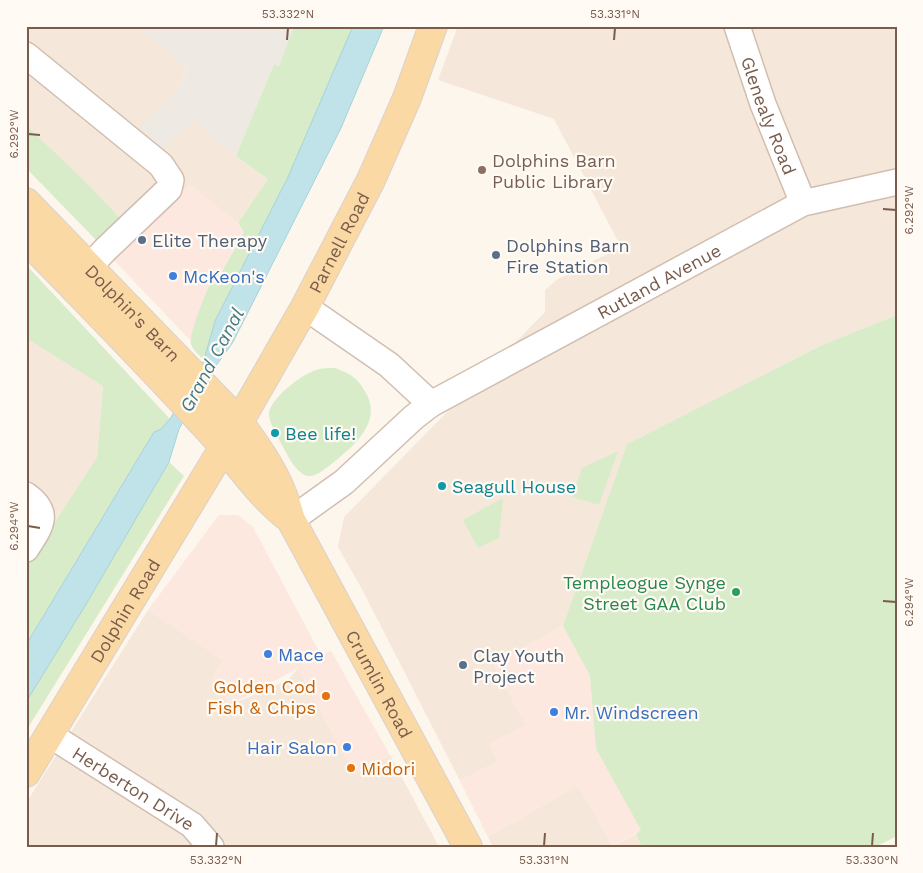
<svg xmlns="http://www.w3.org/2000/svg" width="923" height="873" viewBox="0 0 923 873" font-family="'Work Sans',sans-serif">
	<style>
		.residential { fill: #f5e8da }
		.commercial { fill: #fde8e0 }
		.industrial { fill: #efe9e4 }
		.green { fill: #d8ecc9 }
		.water { fill: #bfe3e8; stroke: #a5d3da }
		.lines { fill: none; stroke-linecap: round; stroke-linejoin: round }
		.minor-casing { stroke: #d1beb0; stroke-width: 28 }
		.major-casing { stroke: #dad1cd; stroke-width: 30 }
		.minor { stroke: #fff; stroke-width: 25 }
		.major { stroke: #fbd9a5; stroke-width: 28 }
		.ticks { fill: none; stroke: #7a5c4d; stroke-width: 2 }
		.education-dot { fill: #8d6e63; stroke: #fffaf3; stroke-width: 2 }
		.service-dot { fill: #5c6f8a; stroke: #fffaf3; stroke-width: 2 }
		.shop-dot { fill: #3f7fe0; stroke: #fffaf3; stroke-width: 2 }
		.culture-dot { fill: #0f9aa8; stroke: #fffaf3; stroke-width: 2 }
		.leisure-dot { fill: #2e9e5b; stroke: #fffaf3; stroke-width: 2 }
		.food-dot { fill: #e8710a; stroke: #fffaf3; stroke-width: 2 }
		.labels { text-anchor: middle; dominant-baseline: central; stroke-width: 4.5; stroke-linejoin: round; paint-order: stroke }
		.street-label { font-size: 18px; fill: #7a5c4d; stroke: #fffaf3 }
		.education-label { font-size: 18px; fill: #785e54; stroke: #fffaf3; text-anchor: start }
		.service-label { font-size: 18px; fill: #4e5e75; stroke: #fffaf3; text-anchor: start }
		.shop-label { font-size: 18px; fill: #366cbe; stroke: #fffaf3; text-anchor: start }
		.culture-label { font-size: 18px; fill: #0d838f; stroke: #fffaf3; text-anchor: start }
		.leisure-label { font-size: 18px; fill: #27864d; stroke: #fffaf3; text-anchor: end }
		.food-label { font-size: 18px; fill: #c56008; stroke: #fffaf3; text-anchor: end }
		.water-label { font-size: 19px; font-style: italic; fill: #437c86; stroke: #fffaf3 }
		.neatline { fill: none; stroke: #7a5c4d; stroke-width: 2 }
		.ticks-label { font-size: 12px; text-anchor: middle; fill: #7a5c4d }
	</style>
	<rect width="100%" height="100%" fill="#fdf6ec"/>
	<g class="residential">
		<path d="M26,26h110l51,41 -8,22 14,32 43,35 32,23 -30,44 -13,-10 -48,-19 -8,7 -15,-16 -33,34 -35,-37 -60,-57z"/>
		<path d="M458,26h439v289l-75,30 -195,99 -64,182 -69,38 32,61 -37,19 9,17 -38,20 -96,-188 -26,-46 6,-30 201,-205v-22l13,-11 63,-32 -67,-128 -116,-39z"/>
		<path d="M26,265l82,88 -5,32 -6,72 -71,110z"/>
		<path d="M148,610l75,50 7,45 58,-25 10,-12 56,106 36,-19 49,92h-413v-44z"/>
		<path d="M578,785l35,61 23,-12 6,13h-149l-5,-10z"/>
	</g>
	<g class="commercial">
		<path d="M190,184l48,39 6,9 -30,53 -4,-2 -20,57 -80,-84z"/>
		<path d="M219,515h19l15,12 68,128 10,-4 59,104 -36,19 -56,-106 -68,37 -19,-25 12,-20 -75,-50z"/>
		<path d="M563,626l27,50 6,73 46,81 -29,16 -35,-61 -90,52 -28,-56 37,-20 -8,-17 37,-19 -32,-61z"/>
	</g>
	<path class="industrial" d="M136,26h158l-15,40 -5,-2 -38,92 -43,-35 -31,29 -22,-23 39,-38 8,-21z"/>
	<g class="green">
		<path d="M294,26h59l-65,151 -73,144 -11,39c-5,-5 -11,-10 -13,-16 -3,-9 15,-50 19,-61l5,1 29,-52 -6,-9 30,-44 -32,-23 38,-92 5,2z"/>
		<path d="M26,125l60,57 35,37 -23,23 -72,-74z"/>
		<path d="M26,265l144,154 -9,10 -7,3 -128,213v-78l71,-110 6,-71 -77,-48z"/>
		<path d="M897,315v521l-22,11h-233l-6,-13 5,-4 -45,-81 -6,-73 -27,-50 64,-182 195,-99z"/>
		<path d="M335,368c16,6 22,9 31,25 16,29 -11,52 -32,69 -7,5 -17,15 -26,14 -14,-2 -25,-31 -32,-42 -3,-7 -7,-13 -7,-21 2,-15 33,-39 47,-43 6,-2 12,-2 19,-2z"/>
		<path d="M618,451l-19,54 -27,-8 10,-29z"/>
		<path d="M169,462l15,14 -158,255v-29l59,-96z"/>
		<path d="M503,498l-4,40 -21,10 -15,-28z"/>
	</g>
	<path class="water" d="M353,26h31l-43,102 -108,214 -20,28 -34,59 -10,33 -84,144 -59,96v-57l128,-213 7,-3 9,-10 34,-59 11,-39 73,-144z"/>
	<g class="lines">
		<g class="minor-casing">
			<g id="minor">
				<path id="s1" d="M737,26l26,78 40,99"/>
				<path d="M26,55l135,110 10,15 -2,9 -64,61 -29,31"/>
				<path d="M305,307l84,58 42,39"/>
				<path d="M26,495c26,18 14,32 0,54"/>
				<path id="s2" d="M291,520l53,-38 70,-65 17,-13 372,-201 94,-21"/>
				<path id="s3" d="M50,735l142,90 19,22"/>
			</g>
		</g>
		<g class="major-casing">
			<g id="major">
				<path id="s4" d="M26,202l213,220c16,22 33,46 43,71 4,9 6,18 9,27l177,327"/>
				<path d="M26,239c62,63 123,126 183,191 26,28 46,60 76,85"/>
				<path id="s5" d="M26,773l213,-351 66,-115 66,-127 36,-82 26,-72"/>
			</g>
		</g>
		<use href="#minor" class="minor"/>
		<use href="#major" class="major"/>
	</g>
	<path class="ticks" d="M287,40l1,-12M614,40l1,-12M28,134l12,1M883,209l13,1M28,526l12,2M883,601l13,1M216,846l1,-13M544,846l1,-13M872,846l1,-13"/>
	<circle class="education-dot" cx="482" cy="170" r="5"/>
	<g class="service-dot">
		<circle cx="142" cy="240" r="5"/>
		<circle cx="496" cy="255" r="5"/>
		<circle cx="463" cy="665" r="5"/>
	</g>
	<g class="shop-dot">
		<circle cx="173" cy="276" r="5"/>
		<circle cx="268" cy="654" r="5"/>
		<circle cx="554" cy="712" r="5"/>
		<circle cx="347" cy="747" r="5"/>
	</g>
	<g class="culture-dot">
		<circle cx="275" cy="433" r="5"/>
		<circle cx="442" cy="486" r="5"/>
	</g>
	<circle class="leisure-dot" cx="736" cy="592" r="5"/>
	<g class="food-dot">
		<circle cx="326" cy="696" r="5"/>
		<circle cx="351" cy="768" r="5"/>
	</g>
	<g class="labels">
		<g class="street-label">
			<text stroke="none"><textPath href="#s1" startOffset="95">Glenealy Road</textPath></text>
			<text stroke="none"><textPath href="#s5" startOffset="616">Parnell Road</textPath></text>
			<text stroke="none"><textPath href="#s2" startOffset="441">Rutland Avenue</textPath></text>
			<text stroke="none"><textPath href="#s4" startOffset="154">Dolphin's Barn</textPath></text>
			<text stroke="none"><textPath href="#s5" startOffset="190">Dolphin Road</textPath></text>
			<text stroke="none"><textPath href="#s4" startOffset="604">Crumlin Road</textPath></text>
			<text stroke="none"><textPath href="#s3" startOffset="99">Herberton Drive</textPath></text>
		</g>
		<g class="education-label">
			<text x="492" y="160">Dolphins Barn<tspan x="492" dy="21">Public Library</tspan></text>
		</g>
		<g class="service-label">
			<text x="152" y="240">Elite Therapy</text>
			<text x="506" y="245">Dolphins Barn<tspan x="506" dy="21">Fire Station</tspan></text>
			<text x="473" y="655">Clay Youth<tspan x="473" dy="21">Project</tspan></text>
		</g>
		<g class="shop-label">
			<text x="183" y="276">McKeon's</text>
			<text x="278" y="654">Mace</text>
			<text x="564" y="712">Mr. Windscreen</text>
			<text x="337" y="747" text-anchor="end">Hair Salon</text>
		</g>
		<g class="culture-label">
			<text x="285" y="433">Bee life!</text>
			<text x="452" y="486">Seagull House</text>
		</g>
		<g class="leisure-label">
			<text x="726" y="582">Templeogue Synge<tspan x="726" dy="21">Street GAA Club</tspan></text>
		</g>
		<g class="food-label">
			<text x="316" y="686">Golden Cod<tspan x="316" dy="21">Fish &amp; Chips</tspan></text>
			<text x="361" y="768" text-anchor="start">Midori</text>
		</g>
		<g class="water-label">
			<text transform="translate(212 360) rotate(-62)">Grand Canal</text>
		</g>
	</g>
	<rect width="923" height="873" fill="none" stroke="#fffaf3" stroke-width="55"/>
	<rect x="28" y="28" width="868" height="818" class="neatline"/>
	<g class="ticks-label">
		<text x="288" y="18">53.332°N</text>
		<text x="615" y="18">53.331°N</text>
		<text transform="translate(14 134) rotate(-90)" y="4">6.292°W</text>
		<text transform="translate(909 210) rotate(-90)" y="4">6.292°W</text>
		<text transform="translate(14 526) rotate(-90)" y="4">6.294°W</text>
		<text transform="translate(909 602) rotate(-90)" y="4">6.294°W</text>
		<text x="216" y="864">53.332°N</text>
		<text x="544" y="864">53.331°N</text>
		<text x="872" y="864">53.330°N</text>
	</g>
</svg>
